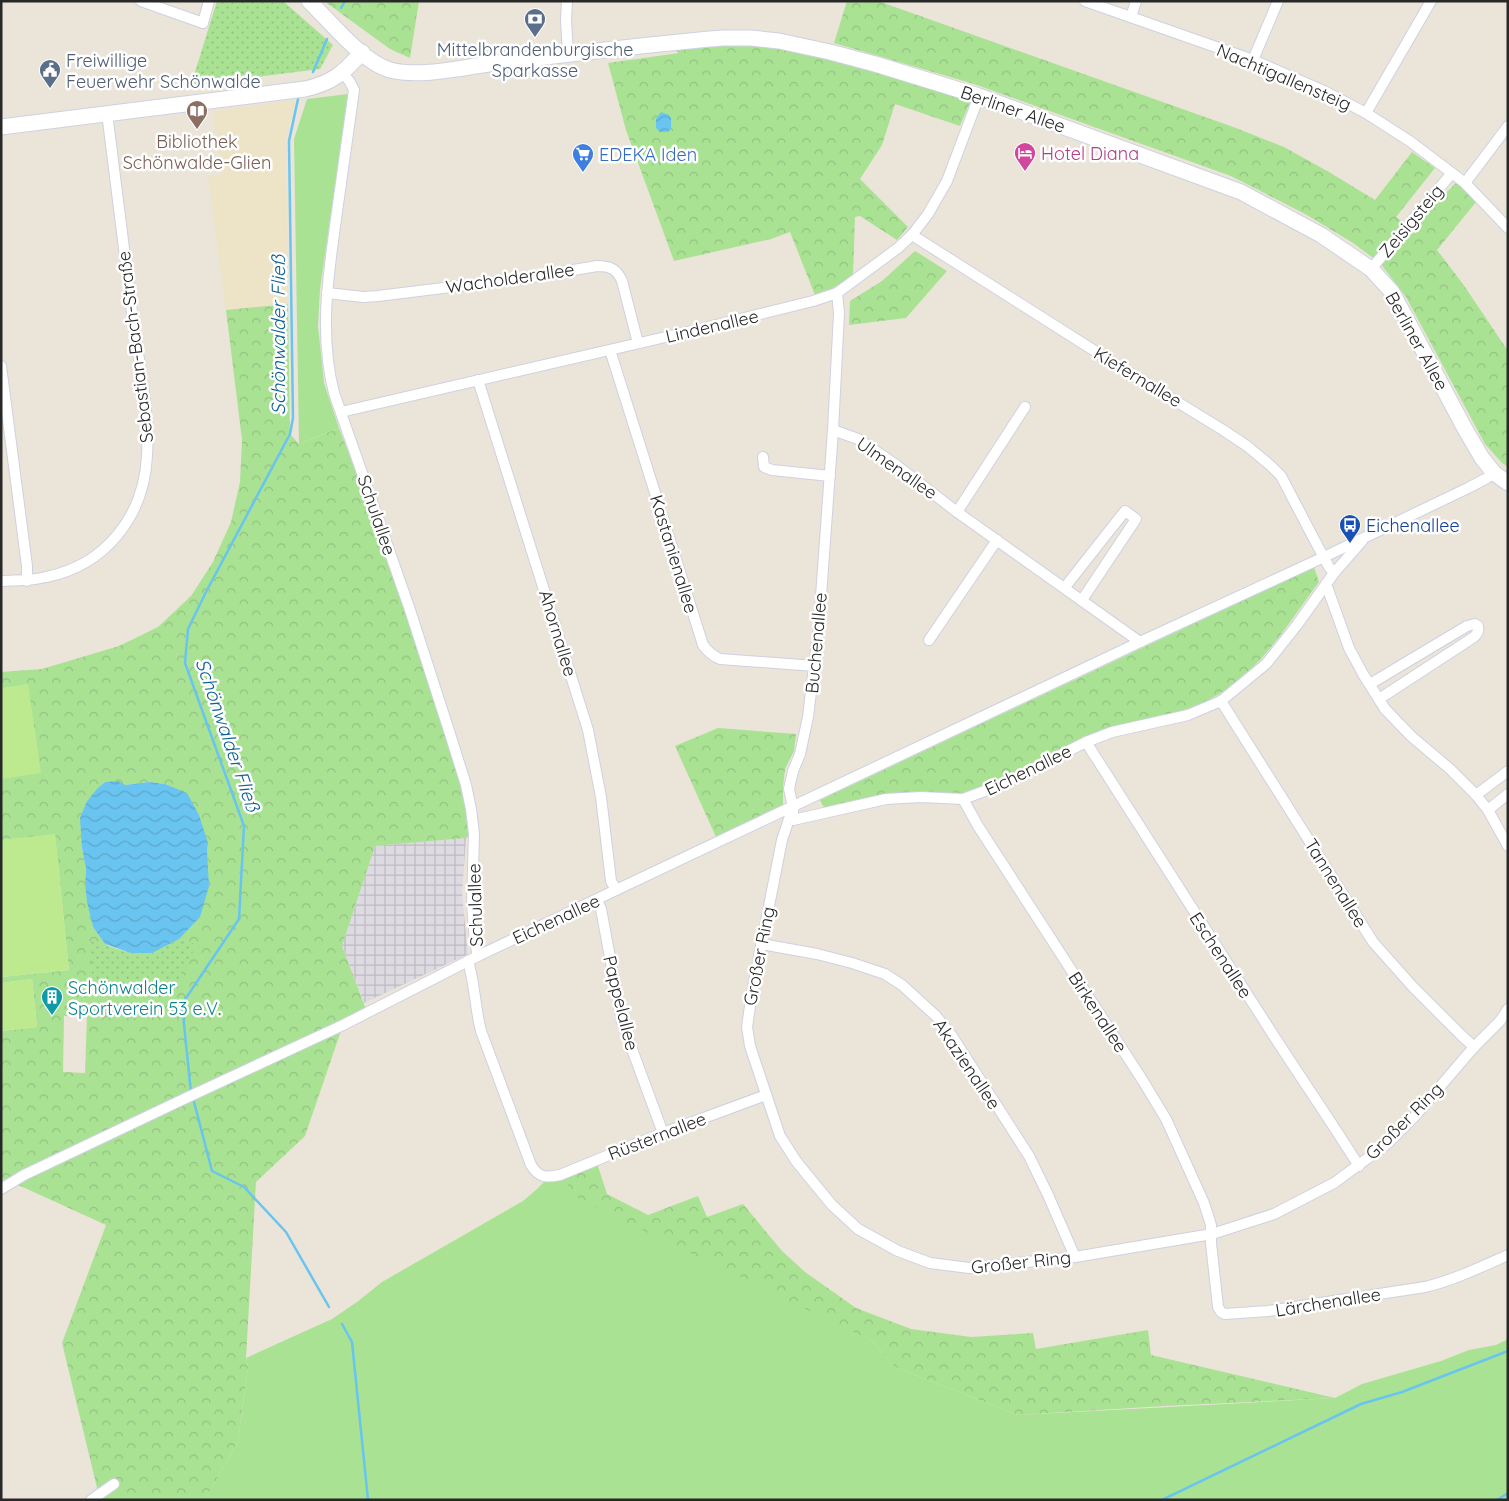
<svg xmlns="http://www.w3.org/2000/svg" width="1509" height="1501" viewBox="0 0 1509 1501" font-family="Quicksand,sans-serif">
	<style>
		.industrial { fill: url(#industrial-grid) }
		.education { fill: #ede3c7 }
		.grass { fill: #aae294 }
		.forest { fill: url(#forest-crowns); fill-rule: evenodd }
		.park { fill: url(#park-dots) }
		.pitch { fill: #beea8f }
		.water { fill: url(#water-waves) }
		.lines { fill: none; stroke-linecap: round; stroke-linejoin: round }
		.stream { stroke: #69c4ef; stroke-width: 2.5 }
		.street-casing { stroke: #ced1e1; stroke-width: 12 }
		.secondary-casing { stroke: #ced1e1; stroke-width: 17 }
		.street { stroke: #fff; stroke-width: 10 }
		.secondary { stroke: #fff; stroke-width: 15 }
		.labels { text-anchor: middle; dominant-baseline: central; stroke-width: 5; stroke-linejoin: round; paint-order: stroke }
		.service-label { font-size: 18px; fill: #4e5e75; stroke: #fff }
		.street-label { font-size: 18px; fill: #282828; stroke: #fff }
		.education-label { font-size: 18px; fill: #785e54; stroke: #fff }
		.hotel-label { font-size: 18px; fill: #b23c85; stroke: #fff; text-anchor: start }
		.shop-label { font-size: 18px; fill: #366cbe; stroke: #fff; text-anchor: start }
		.transit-label { font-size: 18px; fill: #164399; stroke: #fff; text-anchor: start }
		.culture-label { font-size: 18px; fill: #0d838f; stroke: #fff; text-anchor: start }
		.water-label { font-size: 19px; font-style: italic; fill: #0c5f97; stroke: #fff }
	</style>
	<defs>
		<pattern id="industrial-grid" width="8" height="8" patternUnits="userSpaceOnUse" patternTransform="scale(1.25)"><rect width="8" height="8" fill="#dddae2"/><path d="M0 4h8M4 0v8" fill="none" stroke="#bebbc2"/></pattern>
		<pattern id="forest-crowns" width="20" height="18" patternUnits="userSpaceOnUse" patternTransform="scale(1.25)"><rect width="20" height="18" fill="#aae294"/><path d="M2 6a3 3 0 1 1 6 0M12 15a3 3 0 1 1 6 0" fill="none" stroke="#92c280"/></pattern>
		<pattern id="park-dots" width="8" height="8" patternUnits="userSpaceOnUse" patternTransform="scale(1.25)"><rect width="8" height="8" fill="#aae294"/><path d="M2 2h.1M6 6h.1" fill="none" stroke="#92c280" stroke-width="1.8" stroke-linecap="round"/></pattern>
		<pattern id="water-waves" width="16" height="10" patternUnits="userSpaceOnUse" patternTransform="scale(1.25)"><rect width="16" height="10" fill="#69c4ef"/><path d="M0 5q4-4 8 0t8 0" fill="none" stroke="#5ba8cd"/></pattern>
	</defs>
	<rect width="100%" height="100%" fill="#ebe4d9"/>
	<path class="industrial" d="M466,838l-4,56 6,60 -104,49 -22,-57 33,-100z"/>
	<path class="education" d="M296,100l-10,36 2,168 -62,6 -18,-133 13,-2 -8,-64z"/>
	<g class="grass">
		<path d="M348,94l-28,195 -2,37 6,57 15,45 -40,16 -5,-305 13,-40z"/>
		<path d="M560,1175l312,166 23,26 123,48 317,-17 27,-14 79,-23 28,-11 27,-5 12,-6v161h-1303l33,-59 10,-74 -2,-9 86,-39 25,-17 25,-20 141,-81 14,-12 12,-12z"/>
	</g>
	<g class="forest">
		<path d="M324,1h95l-9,57 -20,-9z"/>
		<path d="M847,1h31l358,127 48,19 45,25 46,28 37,-48 23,16 -39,49 14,11 46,-45 20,19 -39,48 26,34 45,67v116l-6,-4 -17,-19 -79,-147 -26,-34 -27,-20 -46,-28 -76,-39 -257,-92 -140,-41z"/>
		<path d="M711,45l60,2 72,14 128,39 -11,26 -65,-22 -13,41 -22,34 48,48 -11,13 -37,-24 -5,1 -2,59 -22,13 -16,6 -25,-63 -19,7 -97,22 -48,-131 -18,-67 71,-10 -7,-5z"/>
		<path d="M915,251l32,20 -41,47 -57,7 1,-24 32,-20z"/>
		<path d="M288,304l2,130 9,10 40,-16 71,182 41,127 23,97 -8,4 -91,8 -33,100 25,66 -24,13 -38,111 -49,46 -10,176 2,9 -10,74 -33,59h-105l-38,-157 44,-118 -101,-46 -4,2v-150l36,-4 -5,-48 -31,4v-6l68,-7 -14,-135 -54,5v-168l41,-3 77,-23 39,-19 33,-31 22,-34 18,-40 9,-40 2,-42 -16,-130zM105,782l20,3 24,-3 16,2 43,59 -1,8 -87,108 -8,-11 -7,-4 -12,-17 -8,-44 1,-14 -4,-21 5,-47zM64,1016l23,1 -2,56 -22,-1z"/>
		<path d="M1314,567l5,15c-40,54 -70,109 -138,129 -30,10 -62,12 -91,24 -39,17 -75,44 -116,56 -23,7 -48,0 -71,2 -27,2 -53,10 -78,16l-5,-9z"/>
		<path d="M718,728l78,6 -2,17 -9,18 -2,18v18l-67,32 -41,-91z"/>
		<path d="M596,1160l11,34 41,21 50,-19 9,21 36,-13 39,47 23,21 51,36 55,21 60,8 62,-4 3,16 112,-19 3,25 184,43 -170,8 -147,9 -123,-48 -23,-26 -292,-141 -20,-25z"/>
	</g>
	<g class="park">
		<path d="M217,1h66l50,44 -13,24 -129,16z"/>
		<path d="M179,939l17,5 -19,46h-85l-1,-49 40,12h21z"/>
	</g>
	<g class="pitch">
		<path d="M28,684l13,89 -40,6v-91z"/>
		<path d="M55,834l14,136 -68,7v-137z"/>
		<path d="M32,979l5,48 -36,4v-48z"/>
	</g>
	<g class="water">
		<path d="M661,112l8,3 2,3v11l-3,3h-8l-4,-4v-9z"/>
		<path d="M118,781l7,4 24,-3 16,2 22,9 12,22 9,28 -1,8 2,35 -9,31 -21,22 -27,14h-21l-26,-9 -12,-17 -6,-25 -2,-19 1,-14 -4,-21 -2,-30 7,-17 10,-12 8,-7z"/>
	</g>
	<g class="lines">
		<g class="stream">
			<path d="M341,8l4,-7"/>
			<path d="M313,72l14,-33"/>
			<path d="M191,1093l-9,-89 57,-85 5,-93 -59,-163 3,-34 17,-35 85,-160 3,-16 -4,-277 9,-42"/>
			<path d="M193,1098l19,73 32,16 42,45 43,75"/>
			<path d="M342,1324l10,18 16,158"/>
			<path d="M1162,1500l199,-96 41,-12 106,-41"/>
			<path d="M1497,1500l11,-7"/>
		</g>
		<g class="street-casing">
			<g id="street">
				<path d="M141,1l62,22 6,-22"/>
				<path d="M567,1l-1,19 2,35"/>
				<path d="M1085,1l168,59 71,31 42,22 45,29 54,41 43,45"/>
				<path d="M1131,17l5,-16"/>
				<path d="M1253,60l25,-59"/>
				<path d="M342,72l8,10 4,8c-6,43 -12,86 -18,129 -8,58 -17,116 -2,174l76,217 41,127 15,48 5,24 3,25 -2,70 3,38 3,14"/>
				<path d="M1366,113l65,-112"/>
				<path d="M1465,183l43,-57"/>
				<path d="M912,235l197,125 114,70 24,16 24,20 10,10 34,65 14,26 5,6"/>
				<path d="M1371,269l81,-96"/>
				<path d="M327,293l36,4 15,-1 154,-19 65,-11c13,0 20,3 25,15l16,62"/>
				<path d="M837,293l2,20 -6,117 -14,194 -11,93 -8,37 -7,17 -4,18 4,18v13l93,-21 35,-2 42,2 38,-14 85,-43 26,-10 76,-17 33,-14 45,-37 31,-39 37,-52 28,-32"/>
				<path d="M610,350l93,295c5,7 10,11 17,14l95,7"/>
				<path d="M1,366l26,200v15"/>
				<path d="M478,380l110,350 13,67 10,84 5,9"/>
				<path d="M341,412l355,-82 117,-29 24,-8 61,-45 14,-13 16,-21 19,-33 32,-85"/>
				<path d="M833,430l25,9 38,26 61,47 183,130"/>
				<path d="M763,457l1,10 8,3 58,6"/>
				<path d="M957,512l68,-105"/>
				<path d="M1,581c16,-1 30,0 45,-4 60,-12 98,-61 101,-121 3,-45 -8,-91 -14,-136 -9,-69 -17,-138 -26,-207"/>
				<path d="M1326,584l23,64 14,26 22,35 26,27 39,33 26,26 12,15 20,36"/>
				<path d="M1065,587l60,-76 11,8 -54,81"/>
				<path d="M929,640l68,-100"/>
				<path d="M1370,684l97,-58 8,-2 3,2c1,5 0,7 -4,11l-95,62"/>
				<path d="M1221,701l152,241 40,45 47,47 14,13"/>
				<path d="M1086,742c62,96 122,192 184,288 29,45 60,90 89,136"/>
				<path d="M1476,795l32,-24"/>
				<path d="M963,799l15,27 165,255 23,38 38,84 7,22v18l7,64 3,5 4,2 43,-3 157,-24c29,-7 56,-20 83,-32"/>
				<path d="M793,807l-11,33 -30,152 -5,35 3,19 30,90 16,25 17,21 19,23 26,24 40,22 32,12 39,5 106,-11 137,-23 62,-20 60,-31 53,-39 27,-27 60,-70 26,-26 8,-12"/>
				<path d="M1488,810l20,-16"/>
				<path d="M597,900l4,9 21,113 41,111"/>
				<path d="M761,944l56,10 35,9 33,11 17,11 34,31 16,20 77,120 19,39 27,62"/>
				<path d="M468,961c7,23 7,47 13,70l50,134c8,13 15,13 29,10l103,-42 103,-38"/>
				<path d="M1,1189l23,-14 162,-77 157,-73 135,-69 138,-66 524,-248 184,-85 144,-69 19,-10 7,-5"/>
				<path d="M91,1500l23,-16"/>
			</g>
		</g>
		<g class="secondary-casing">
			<g id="secondary">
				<path d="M309,1c21,20 53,61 81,69 31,8 75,-3 106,-7 76,-9 151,-19 227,-25h28l28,3 51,11 45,12 104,32 262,96 80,43 50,34 21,23 73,137 17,29 12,15 14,10"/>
				<path d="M1,127l304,-38c27,-6 39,-16 57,-37"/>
			</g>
		</g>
		<use href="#street" class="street"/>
		<use href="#secondary" class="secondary"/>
	</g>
	<defs>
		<g id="bank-pin" transform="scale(1.125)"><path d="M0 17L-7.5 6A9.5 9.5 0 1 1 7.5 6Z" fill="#5c6f8a" stroke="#fff"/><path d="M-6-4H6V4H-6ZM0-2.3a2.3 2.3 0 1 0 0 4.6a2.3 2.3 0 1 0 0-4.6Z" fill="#fff"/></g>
		<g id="civic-pin" transform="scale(1.125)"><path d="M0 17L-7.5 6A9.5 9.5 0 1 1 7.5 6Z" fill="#5c6f8a" stroke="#fff"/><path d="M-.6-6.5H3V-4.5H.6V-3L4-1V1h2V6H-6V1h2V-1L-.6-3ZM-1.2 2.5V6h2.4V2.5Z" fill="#fff"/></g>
		<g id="library-pin" transform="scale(1.125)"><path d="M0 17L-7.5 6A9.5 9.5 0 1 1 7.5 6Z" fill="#8d6e63" stroke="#fff"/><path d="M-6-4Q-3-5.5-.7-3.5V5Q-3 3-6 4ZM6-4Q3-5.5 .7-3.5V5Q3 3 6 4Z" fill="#fff"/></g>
		<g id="hotel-pin" transform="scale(1.125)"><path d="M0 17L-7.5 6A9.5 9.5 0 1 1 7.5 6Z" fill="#d1479c" stroke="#fff"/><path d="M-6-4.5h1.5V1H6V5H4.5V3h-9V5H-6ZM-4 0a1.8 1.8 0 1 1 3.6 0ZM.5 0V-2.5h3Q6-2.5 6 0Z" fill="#fff"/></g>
		<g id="supermarket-pin" transform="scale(1.125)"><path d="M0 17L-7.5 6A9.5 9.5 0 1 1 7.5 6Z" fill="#3f7fe0" stroke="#fff"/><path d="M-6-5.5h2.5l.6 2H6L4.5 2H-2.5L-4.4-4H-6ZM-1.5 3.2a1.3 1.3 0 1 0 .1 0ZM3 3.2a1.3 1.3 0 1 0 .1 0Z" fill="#fff"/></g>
		<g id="bus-pin" transform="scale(1.125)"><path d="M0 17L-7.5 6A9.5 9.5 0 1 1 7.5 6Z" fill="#1a4fb4" stroke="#fff"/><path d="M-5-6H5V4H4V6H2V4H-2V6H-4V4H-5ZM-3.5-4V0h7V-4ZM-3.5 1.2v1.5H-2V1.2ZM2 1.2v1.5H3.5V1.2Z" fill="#fff"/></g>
		<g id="building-pin" transform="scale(1.125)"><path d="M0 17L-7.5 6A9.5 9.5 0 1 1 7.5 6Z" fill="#0f9aa8" stroke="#fff"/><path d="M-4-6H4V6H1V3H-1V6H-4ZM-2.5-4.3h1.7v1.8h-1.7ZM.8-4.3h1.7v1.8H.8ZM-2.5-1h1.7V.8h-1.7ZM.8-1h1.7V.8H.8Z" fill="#fff"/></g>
	</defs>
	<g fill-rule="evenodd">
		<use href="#bank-pin" x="535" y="19"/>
		<use href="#civic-pin" x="50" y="70"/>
		<use href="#library-pin" x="197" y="111"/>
		<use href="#hotel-pin" x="1025" y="153"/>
		<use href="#supermarket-pin" x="583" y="154"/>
		<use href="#bus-pin" x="1350" y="525"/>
		<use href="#building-pin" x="52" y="997"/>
	</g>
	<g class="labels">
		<g class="service-label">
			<text x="535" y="49">Mittelbrandenburgische<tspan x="535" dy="21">Sparkasse</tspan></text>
			<text x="66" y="60" text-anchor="start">Freiwillige<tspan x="66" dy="21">Feuerwehr Schönwalde</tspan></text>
		</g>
		<g class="street-label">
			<text transform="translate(1284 77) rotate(23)">Nachtigallensteig</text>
			<text transform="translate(1013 109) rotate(19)">Berliner Allee</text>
			<text transform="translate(1411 221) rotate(-50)">Zeisigsteig</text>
			<text transform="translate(510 278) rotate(-8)">Wacholderallee</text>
			<text transform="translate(712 326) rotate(-13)">Lindenallee</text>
			<text transform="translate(1417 341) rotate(61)">Berliner Allee</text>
			<text transform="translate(135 347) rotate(-97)">Sebastian-Bach-Straße</text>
			<text transform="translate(1138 377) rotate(31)">Kiefernallee</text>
			<text transform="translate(897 468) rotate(35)">Ulmenallee</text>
			<text transform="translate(377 515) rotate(71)">Schulallee</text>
			<text transform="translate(674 554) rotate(73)">Kastanienallee</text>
			<text transform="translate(558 633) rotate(73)">Ahornallee</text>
			<text transform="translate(816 643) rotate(-85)">Buchenallee</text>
			<text transform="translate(1028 770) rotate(-26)">Eichenallee</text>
			<text transform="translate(1336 883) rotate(58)">Tannenallee</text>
			<text transform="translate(475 905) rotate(-92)">Schulallee</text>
			<text transform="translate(556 919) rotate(-25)">Eichenallee</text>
			<text transform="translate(1221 955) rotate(57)">Eschenallee</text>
			<text transform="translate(759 956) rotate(-79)">Großer Ring</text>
			<text transform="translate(621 1003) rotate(76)">Pappelallee</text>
			<text transform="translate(1098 1012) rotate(57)">Birkenallee</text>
			<text transform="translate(967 1064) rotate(56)">Akazienallee</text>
			<text transform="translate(1404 1121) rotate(-45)">Großer Ring</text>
			<text transform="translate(657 1136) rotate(-21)">Rüsternallee</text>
			<text transform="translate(1021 1262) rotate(-6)">Großer Ring</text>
			<text transform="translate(1328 1302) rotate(-9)">Lärchenallee</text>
		</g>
		<g class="education-label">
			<text x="197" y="141">Bibliothek<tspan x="197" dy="21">Schönwalde-Glien</tspan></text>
		</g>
		<g class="hotel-label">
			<text x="1041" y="153">Hotel Diana</text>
		</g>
		<g class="shop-label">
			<text x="599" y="154">EDEKA Iden</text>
		</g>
		<g class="transit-label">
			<text x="1366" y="525">Eichenallee</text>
		</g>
		<g class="culture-label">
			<text x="68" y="987">Schönwalder<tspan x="68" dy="21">Sportverein 53 e.V.</tspan></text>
		</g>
		<g class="water-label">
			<text transform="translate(278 335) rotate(-90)">Schönwalder Fließ</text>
			<text transform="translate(228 735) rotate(71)">Schönwalder Fließ</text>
		</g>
	</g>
	<rect width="1509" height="1501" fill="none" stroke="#282828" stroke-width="5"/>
</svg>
